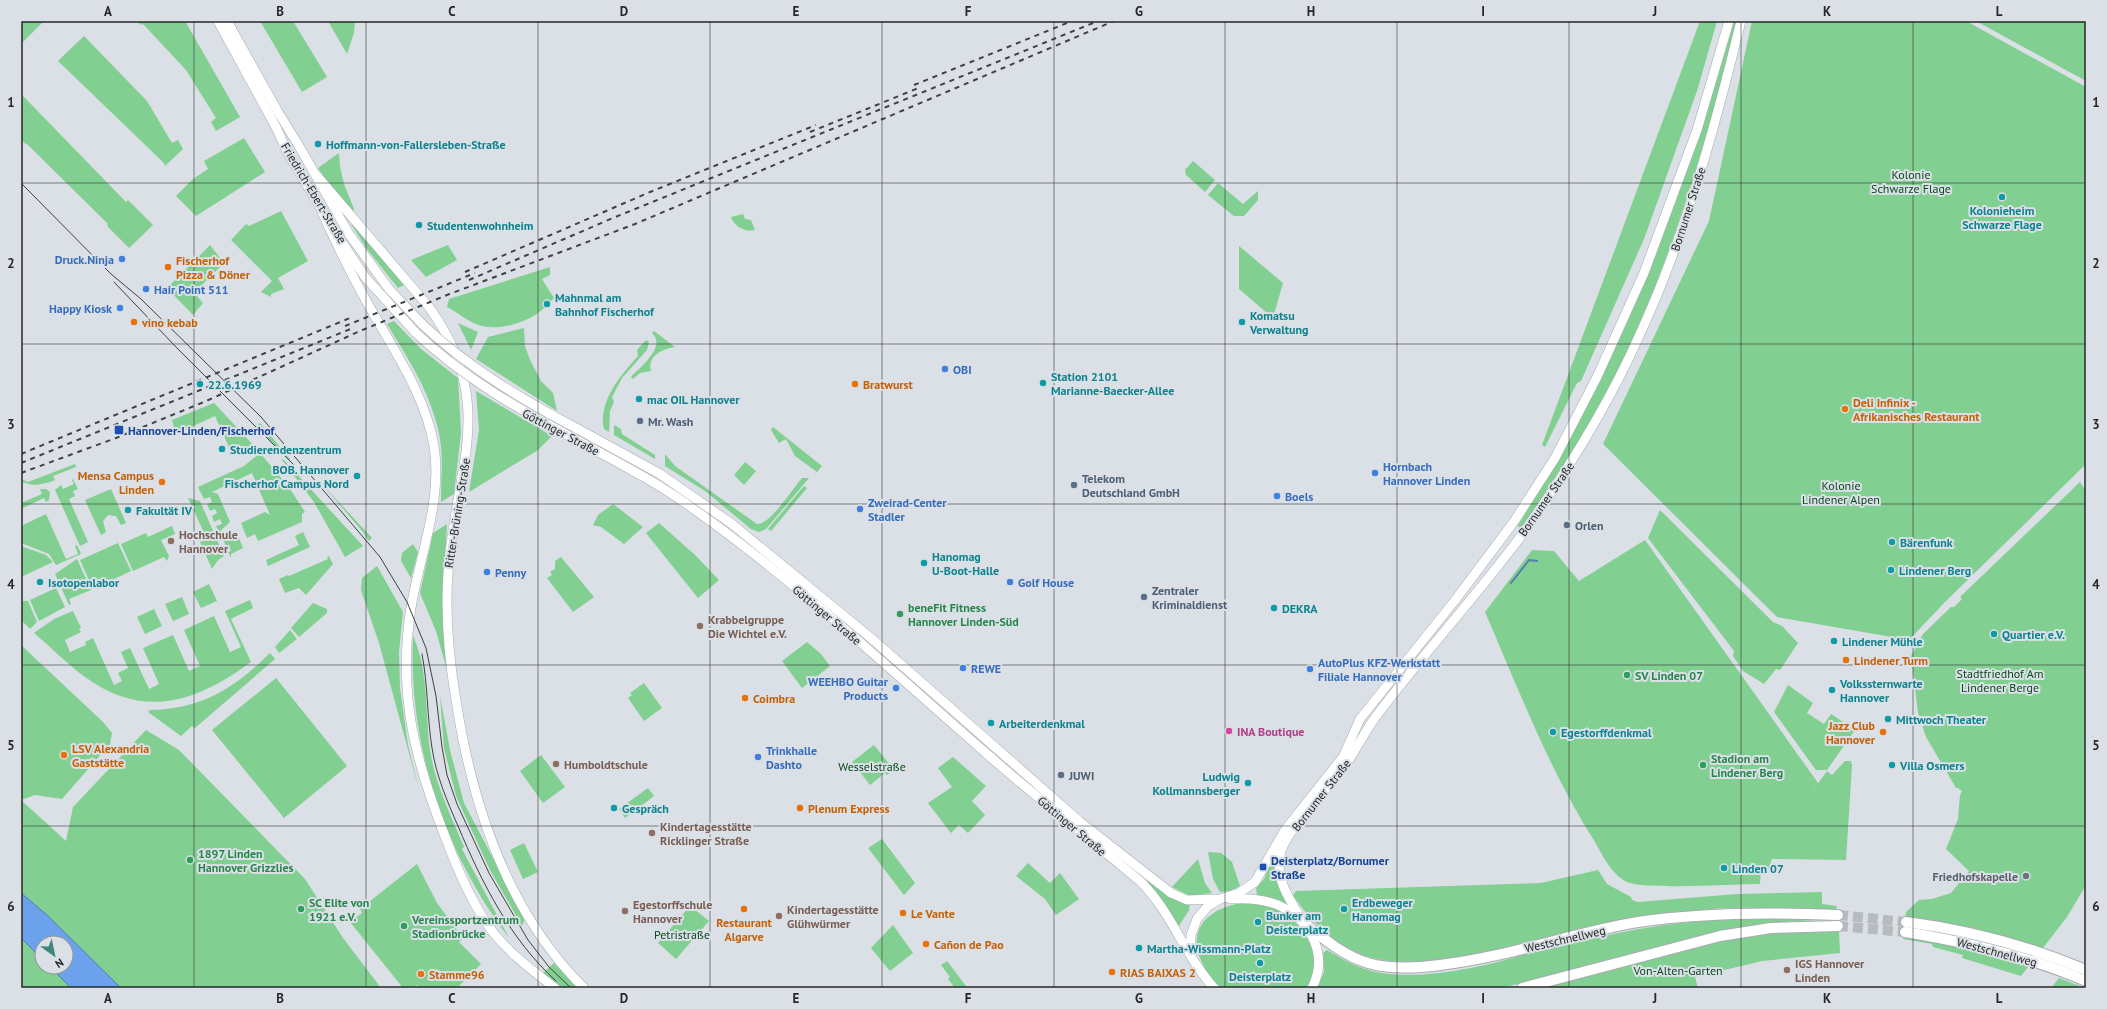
<svg xmlns="http://www.w3.org/2000/svg" width="2107" height="1009" viewBox="0 0 2107 1009" font-family="'PT Sans',sans-serif">
	<style>
		.green { fill: #81cf91; fill-rule: evenodd }
		.water { fill: #6ca1eb; stroke: #577db1 }
		.lines { fill: none; stroke-linecap: round; stroke-linejoin: round }
		.stream { stroke: #577db1; stroke-width: 2 }
		.highway-tunnel { stroke: #b6bbc0; stroke-width: 10; stroke-dasharray: 10 5; stroke-linecap: butt }
		.major-casing { stroke: #a6acb1; stroke-width: 10 }
		.highway-casing { stroke: #a6acb1; stroke-width: 12 }
		.major { stroke: #fff; stroke-width: 9 }
		.highway { stroke: #fff; stroke-width: 10 }
		.tram { stroke: #3f4244; stroke-width: 1 }
		.rail { stroke: #3f4244; stroke-width: 2; stroke-dasharray: 5 5; stroke-linecap: butt }
		.major-bridge-casing { stroke: #a6acb1; stroke-width: 10; stroke-linecap: butt }
		.major-bridge { stroke: #fff; stroke-width: 9 }
		.grid { fill: none; stroke: #26282a; stroke-width: 1; stroke-opacity: 0.55 }
		.culture-dot { fill: #0f9aa8; stroke: #dae0e5; stroke-width: 1.5 }
		.shop-dot { fill: #3f7fe0; stroke: #dae0e5; stroke-width: 1.5 }
		.food-dot { fill: #e8710a; stroke: #dae0e5; stroke-width: 1.5 }
		.service-dot { fill: #5c6f8a; stroke: #dae0e5; stroke-width: 1.5 }
		.transit-dot { fill: #1a4fb4; stroke: #dae0e5; stroke-width: 1.5 }
		.education-dot { fill: #8d6e63; stroke: #dae0e5; stroke-width: 1.5 }
		.leisure-dot { fill: #2e9e5b; stroke: #dae0e5; stroke-width: 1.5 }
		.hotel-dot { fill: #d1479c; stroke: #dae0e5; stroke-width: 1.5 }
		.worship-dot { fill: #6b7280; stroke: #dae0e5; stroke-width: 1.5 }
		.labels { text-anchor: middle; dominant-baseline: central; stroke-width: 4; stroke-linejoin: round; paint-order: stroke }
		.culture-label { font-size: 12px; font-weight: bold; fill: #0d838f; stroke: #dae0e5; text-anchor: start }
		.park-label { font-size: 12px; fill: #0a481f; stroke: #dae0e5 }
		.street-label { font-size: 12px; fill: #26282a; stroke: #dae0e5 }
		.shop-label { font-size: 12px; font-weight: bold; fill: #366cbe; stroke: #dae0e5; text-anchor: start }
		.food-label { font-size: 12px; font-weight: bold; fill: #c56008; stroke: #dae0e5; text-anchor: start }
		.service-label { font-size: 12px; font-weight: bold; fill: #4e5e75; stroke: #dae0e5; text-anchor: start }
		.transit-label { font-size: 12px; font-weight: bold; fill: #164399; stroke: #dae0e5; text-anchor: start }
		.education-label { font-size: 12px; font-weight: bold; fill: #785e54; stroke: #dae0e5; text-anchor: start }
		.leisure-label { font-size: 12px; font-weight: bold; fill: #27864d; stroke: #dae0e5; text-anchor: start }
		.hotel-label { font-size: 12px; font-weight: bold; fill: #b23c85; stroke: #dae0e5; text-anchor: start }
		.worship-label { font-size: 12px; font-weight: bold; fill: #5b616d; stroke: #dae0e5; text-anchor: end }
		.neatline { fill: none; stroke: #26282a; stroke-width: 1.5 }
		.grid-label { font-size: 13px; text-anchor: middle; font-weight: bold; fill: #26282a }
	</style>
	<rect width="100%" height="100%" fill="#dae0e5"/>
	<g class="green">
		<path d="M21,21h23l-23,23z"/>
		<path d="M137,21h48l55,96 -24,14 -5,-9 5,-4 -30,-48 -43,-46 -2,1z"/>
		<path d="M260,21h33l34,56 -25,15z"/>
		<path d="M328,21h27l-1,12 -7,21z"/>
		<path d="M1700,21h17l-20,70 -53,148 -63,142 -4,2 -32,64 -3,-2z"/>
		<path d="M1734,21h3c-41,162 -90,325 -186,464 -6,9 -23,39 -32,43l-1,-3c100,-154 166,-328 216,-504z"/>
		<path d="M1752,21h214l120,66v377l-142,139 -35,37 -132,-23 -174,-173 106,-223z"/>
		<path d="M1976,21h110v60z"/>
		<path d="M84,36l63,65 25,42 6,-3 5,9 -18,17 -1,-3 -106,-102z"/>
		<path d="M23,96l103,106 2,-2 25,25 -24,23 -22,-22 1,-2 -81,-80h-1l-5,-4v-42z"/>
		<path d="M244,138l21,34 -69,44 -20,-20 17,-17 15,-10 -4,-8z"/>
		<path d="M339,153l1,14 4,17 10,25 -1,3 -24,-28 -11,-16z"/>
		<path d="M1193,161l22,19 -10,12 -19,-17 -1,-5z"/>
		<path d="M1218,183l25,21 15,-13v9l-14,16h-10l-26,-21z"/>
		<path d="M281,211l27,50 -30,17 6,11 -13,5v3l-10,-5 11,-11 -41,-41 15,-16 3,2z"/>
		<path d="M743,214l2,5 6,1 4,10c-10,3 -21,-4 -24,-13z"/>
		<path d="M352,223l54,61 -8,4 -31,-39 -16,-25z"/>
		<path d="M210,245l14,18 -30,30 9,10 -10,12 -26,-27z"/>
		<path d="M448,245l9,15 -31,17 -15,-17z"/>
		<path d="M1239,246l44,37 -10,35 -34,-29z"/>
		<path d="M550,267v8l-8,4 12,19c-5,5 -10,11 -16,15 -15,11 -44,19 -62,11 -10,-4 -19,-12 -29,-17l2,-8z"/>
		<path d="M394,321l27,28 37,29 3,55 -7,61 -13,8c0,-24 3,-50 -3,-73 -9,-39 -31,-72 -51,-105z"/>
		<path d="M458,323l20,9 -7,18z"/>
		<path d="M524,328l1,18 5,14 11,21 12,12 4,18 -81,-52 12,-22z"/>
		<path d="M654,331l21,16c-13,2 -28,9 -24,24l-11,2 -7,6 -2,-2c9,-10 36,-30 21,-44z"/>
		<path d="M646,340l3,2 -2,8 -25,28 -10,19 2,5 -4,9 -1,21 -5,-3c-6,-27 16,-53 34,-73l-1,-6z"/>
		<path d="M476,391l76,45 -14,14 -69,42 10,-62z"/>
		<path d="M214,403l41,44 -22,9 -18,-40 -39,18 -4,-14z"/>
		<path d="M260,423l30,36 -1,1 -33,-33z"/>
		<path d="M614,425l7,4 1,5 33,21v4l-41,-24z"/>
		<path d="M773,427l49,39 -5,6 -22,-16 -9,-17 -7,4 -8,-13z"/>
		<path d="M260,453l28,33 17,26 -3,2v8l-44,19 -3,-7 -8,4 -6,-15 24,-11 5,3 -18,-42 -40,19 6,2 12,28 -11,10 -3,-6 6,-2 -2,-5 -6,3 -2,-6 5,-3 -2,-4 -5,2 -3,-7 5,-2 -2,-5 -6,2 -6,-12 46,-21z"/>
		<path d="M665,454l10,12 82,58c13,1 36,-36 45,-46h7l-43,51 -7,3 -8,-3 -46,-38 -40,-25z"/>
		<path d="M283,459l80,87 -18,11 -31,-55 -32,-42z"/>
		<path d="M745,462l11,9 -12,14 -10,-10z"/>
		<path d="M75,464l1,3 -23,9 2,4c-6,3 -14,4 -20,5 -5,0 -10,-3 -14,-3l2,-2 5,2z"/>
		<path d="M73,479l5,10 -5,2 2,5 -6,3 19,43 -8,4 -25,-56 6,-5 2,4 11,-5 -2,-4z"/>
		<path d="M2080,482l6,9v394l-19,32 -46,59 -59,-18 1,-3 -30,-8 -1,-3 -29,-5 3,-27 13,-12 13,-1 19,-6 18,-22 -23,-22 12,-30 2,-24 2,-4 -4,-3h-2l-30,-51 -8,-24 -7,-57 12,-22 28,-27h3l8,-8 -2,-2z"/>
		<path d="M321,483l51,55 -3,3 -6,-9z"/>
		<path d="M804,486l3,2 -36,43 -3,-2z"/>
		<path d="M40,489h6l4,3 -1,8 -3,2 -2,-4 -23,11v-6l21,-9z"/>
		<path d="M111,489l15,34 -5,2 -5,-9 -8,-1 -5,6 3,11 -5,3 -16,-35z"/>
		<path d="M188,498l12,3 24,55 -6,4 -6,9 -12,-27 7,-3z"/>
		<path d="M613,504l30,23 -19,17 -23,-17 -8,-2 5,-10z"/>
		<path d="M1660,510l113,112 9,4 16,17 -18,27 -4,-1 -12,15 -21,-13 -10,-15 1,-5 -86,-113z"/>
		<path d="M46,514l20,45 12,-5 -3,-8 2,-1 4,9 -25,11 -7,-11 -28,-11v-17z"/>
		<path d="M659,523l36,32 24,25 -21,18 -52,-65z"/>
		<path d="M447,524l-4,68 6,85 -13,-46 -16,-38 13,-60z"/>
		<path d="M172,526l3,8 -14,6 8,16 -2,5 -3,-4 -31,14 -12,-27 25,-11 2,4z"/>
		<path d="M303,532l7,15 -42,19 -2,-6 33,-15 -4,-9z"/>
		<path d="M237,533l6,15 -12,6v4l-3,-6 3,-1 -1,-3 -3,1 -4,-10z"/>
		<path d="M1645,540l173,243 -12,17 21,-29 5,4 13,-14h6l1,4 -6,95 -74,-1 -4,11h-7l-1,14c-25,0 -116,6 -133,-2 -16,-8 -24,-26 -32,-40 -46,-72 -76,-152 -110,-230l47,-62 22,1 25,30z"/>
		<path d="M118,543l13,28 -38,18 -13,-29z"/>
		<path d="M413,544l5,8 -7,26 -10,-17 1,-8z"/>
		<path d="M21,546l25,9 7,7 -30,14 -2,-3z"/>
		<path d="M329,556l4,8 -27,31 -7,-7 -14,5 -6,-14 9,-4 1,1 39,-17 -1,-2z"/>
		<path d="M561,557l33,40 -21,15 -26,-34 5,-3 -2,-3 5,-3v-8z"/>
		<path d="M77,559l14,31 -22,9 2,5 -2,1 -14,-31z"/>
		<path d="M377,566l26,46 -4,40 1,36 8,57 11,45 -40,-147 -18,-53 1,-12z"/>
		<path d="M209,584l8,17 -16,7 -8,-16z"/>
		<path d="M56,588l9,19 -26,14 -9,-21z"/>
		<path d="M182,597l7,17 -16,7 -8,-17z"/>
		<path d="M250,600l3,8 -22,11 20,43c-54,40 -107,58 -166,15 -18,-13 -34,-30 -51,-44l20,-14 19,-8 8,17 -2,1 2,3 -16,8 5,12 16,-7 -1,-3 8,-4 21,47 8,-4 -4,-8 10,-5 -7,-16 9,-4 19,41 10,-5 -16,-36 30,-13 16,36 11,-5 -16,-36 30,-14 16,36 11,-5 -16,-36z"/>
		<path d="M21,601h7l9,21 -7,7 -9,-9z"/>
		<path d="M313,603l14,6v4l-28,24 -8,-9z"/>
		<path d="M154,609l8,17 -17,8 -8,-17z"/>
		<path d="M290,630l7,9 -18,14 -4,-6z"/>
		<path d="M413,636c16,35 12,77 17,114 5,34 21,66 34,97l-2,2 47,89c-65,-86 -101,-194 -96,-302z"/>
		<path d="M807,642l14,12 9,12 -28,22 -20,-27z"/>
		<path d="M21,645l82,77 9,11 -2,11 -48,55 -27,-4 -14,5 45,41 7,-34 73,-77 33,20 126,129 38,59 38,50h-360zM42,943h24v24h-24z"/>
		<path d="M270,653l5,6 -80,69 -3,-2 -11,10 -33,-24 2,-2c51,-1 84,-21 120,-57z"/>
		<path d="M276,678l71,88 -63,52 -72,-88z"/>
		<path d="M644,683l18,25 -18,13 -16,-23 4,-3 -2,-2z"/>
		<path d="M1788,685l25,18 -6,10 17,11 7,-10 24,16 -28,40h-11l-42,-58z"/>
		<path d="M440,696l10,54 14,53 61,116 -3,7 -32,-56 -34,-74 -12,-48z"/>
		<path d="M874,745l20,25 -7,5 -2,-2 -15,12 -18,-23z"/>
		<path d="M541,755l24,32 -22,16 -23,-32z"/>
		<path d="M953,757l33,29 -14,15 13,14 -17,18 -9,-8 -8,8 -23,-30 24,-16 -14,-19z"/>
		<path d="M648,788l6,8 -29,22 -6,-9z"/>
		<path d="M882,839l33,44 -11,12 -36,-47z"/>
		<path d="M524,843l14,29 -15,7 -13,-29z"/>
		<path d="M1208,852l13,1 11,9 8,24 -10,5 -10,1 -7,-13z"/>
		<path d="M1198,859l7,24 7,10 -22,3 -18,-9z"/>
		<path d="M1273,859h2l2,24 11,20 -2,1 -29,-9 -1,-7 8,-9z"/>
		<path d="M1028,863l22,20 10,-10 19,26 -23,16 -11,-16 -29,-23z"/>
		<path d="M417,864l20,39 26,35 -4,4 22,22 -24,24h-37l-3,-3 -4,3h-10l-53,-66 12,-9 -2,-4z"/>
		<path d="M1598,870l9,14 24,13 1,3 6,2 99,-8 85,-2v12l15,2 -1,4c-51,-1 -106,-6 -157,3 -52,9 -103,21 -154,32 -44,9 -115,26 -159,11 -30,-10 -56,-35 -73,-61l3,-4 245,-8z"/>
		<path d="M1148,879l42,24 -1,7 -10,16 -18,-26 -15,-18z"/>
		<path d="M1241,903c11,1 23,1 33,5 31,13 52,51 33,80h-86c-36,-35 -34,-75 20,-85z"/>
		<path d="M690,906l19,15 -33,38 -18,-16z"/>
		<path d="M1747,918l87,1 -69,4 -51,9 -212,56h-185l7,-16 -1,-19 4,-3c12,7 25,15 38,19 46,15 119,-2 164,-16 29,-8 59,-14 89,-20 43,-9 86,-13 129,-15z"/>
		<path d="M893,925l20,28 -23,18 -19,-23z"/>
		<path d="M1797,931h42l1,22 -78,8 -67,16 3,11h-157l191,-50z"/>
		<path d="M947,961l19,25 -3,2h-8l-7,-9 2,-2 -9,-12z"/>
		<path d="M554,963l23,25h-18l-17,-14z"/>
		<path d="M2059,978l26,10h-34z"/>
	</g>
	<path class="water" d="M21,893l26,22 74,73h-50l-21,-21h16v-24h-24v16l-21,-21z"/>
	<g class="lines">
		<path class="stream" d="M1511,583l18,-23 8,1"/>
		<g class="highway-tunnel">
			<path d="M1838,915l68,7"/>
			<path d="M1838,926l67,6"/>
		</g>
		<g class="major-casing">
			<g id="major">
				<path d="M218,21l59,108 10,23 39,65"/>
				<path d="M227,21l51,91 21,34 50,88 40,55 34,36"/>
				<path d="M317,176l112,131c70,97 26,162 19,266 -3,42 1,86 8,127 16,105 51,212 128,288"/>
				<path d="M322,212c14,31 29,62 46,92 25,45 57,90 66,142 9,57 -16,113 -24,168 -12,83 6,149 36,225 12,32 26,65 46,92 18,23 40,39 63,57"/>
				<path d="M336,233l29,44 51,56"/>
				<path d="M576,428l84,46 72,50 139,114 208,183 92,72 16,7 30,-1"/>
				<path d="M573,438c42,23 84,44 122,72 104,74 197,161 292,244 50,44 103,85 154,128 31,31 44,74 73,106"/>
				<path d="M1230,899c16,-1 33,0 48,6 33,15 51,50 34,83"/>
				<path d="M1304,923c-13,-21 -31,-45 -23,-72 8,-24 46,-61 62,-83 13,-17 21,-36 34,-53 46,-61 98,-117 144,-179 46,-64 87,-130 119,-202 46,-100 75,-207 101,-313"/>
				<path d="M1190,954l1,-19 6,-16 11,-13 12,-7 19,-6 16,-11 30,-52 58,-73 17,-38 96,-120 57,-76 42,-65 42,-81 47,-104 53,-143 32,-109"/>
			</g>
		</g>
		<g class="highway-casing">
			<g id="highway">
				<path d="M1906,922c63,8 122,24 180,48"/>
				<path d="M1304,923c20,16 40,33 64,40 23,7 49,5 72,2 68,-8 132,-32 198,-43 67,-10 133,-10 200,-7"/>
				<path d="M1905,932c62,10 123,24 181,49"/>
				<path d="M1522,988l198,-52 51,-8 67,-2"/>
			</g>
		</g>
		<use href="#major" class="major"/>
		<use href="#highway" class="highway"/>
		<g class="tram">
			<path d="M21,183l90,91 30,25 120,118 119,140 27,45 19,46 10,48 6,51 5,28 10,29 32,69 39,67 21,27 22,21"/>
			<path d="M114,282l62,65 118,118"/>
			<path d="M422,654c6,31 5,63 10,94 4,27 15,53 26,78 24,57 52,113 98,155"/>
		</g>
		<g class="rail">
			<path d="M914,85l158,-64"/>
			<path d="M810,132l111,-45"/>
			<path d="M465,272l185,-80 166,-67"/>
			<path d="M469,280l144,-62 485,-197"/>
			<path d="M345,326l130,-53"/>
			<path d="M21,454l329,-136"/>
			<path d="M21,463l332,-135"/>
			<path d="M21,473l95,-35 88,-36 156,-71 87,-36 188,-71 479,-203"/>
		</g>
		<g class="major-bridge-casing">
			<g id="major-bridge">
				<path d="M423,325c46,43 98,74 153,103"/>
				<path d="M416,333c47,44 100,75 157,105"/>
			</g>
		</g>
		<use href="#major-bridge" class="major-bridge"/>
	</g>
	<path class="grid" d="M194,21v967M366,21v967M538,21v967M710,21v967M882,21v967M1054,21v967M1225,21v967M1397,21v967M1569,21v967M1741,21v967M1913,21v967M21,183h2065M21,344h2065M21,504h2065M21,665h2065M21,826h2065"/>
	<g class="culture-dot">
		<circle cx="318" cy="144" r="4"/>
		<circle cx="2002" cy="197" r="4"/>
		<circle cx="419" cy="225" r="4"/>
		<circle cx="547" cy="304" r="4"/>
		<circle cx="1242" cy="322" r="4"/>
		<circle cx="1043" cy="383" r="4"/>
		<circle cx="200" cy="384" r="4"/>
		<circle cx="639" cy="399" r="4"/>
		<circle cx="222" cy="449" r="4"/>
		<circle cx="357" cy="476" r="4"/>
		<circle cx="128" cy="510" r="4"/>
		<circle cx="1892" cy="542" r="4"/>
		<circle cx="924" cy="563" r="4"/>
		<circle cx="1891" cy="570" r="4"/>
		<circle cx="40" cy="582" r="4"/>
		<circle cx="1274" cy="608" r="4"/>
		<circle cx="1994" cy="634" r="4"/>
		<circle cx="1834" cy="641" r="4"/>
		<circle cx="1832" cy="690" r="4"/>
		<circle cx="1888" cy="719" r="4"/>
		<circle cx="991" cy="723" r="4"/>
		<circle cx="1553" cy="732" r="4"/>
		<circle cx="1892" cy="765" r="4"/>
		<circle cx="1248" cy="783" r="4"/>
		<circle cx="614" cy="808" r="4"/>
		<circle cx="1724" cy="868" r="4"/>
		<circle cx="1344" cy="909" r="4"/>
		<circle cx="1258" cy="922" r="4"/>
		<circle cx="1139" cy="948" r="4"/>
		<circle cx="1260" cy="963" r="4"/>
	</g>
	<g class="shop-dot">
		<circle cx="122" cy="259" r="4"/>
		<circle cx="146" cy="289" r="4"/>
		<circle cx="120" cy="308" r="4"/>
		<circle cx="945" cy="369" r="4"/>
		<circle cx="1375" cy="473" r="4"/>
		<circle cx="1277" cy="496" r="4"/>
		<circle cx="860" cy="509" r="4"/>
		<circle cx="487" cy="572" r="4"/>
		<circle cx="1010" cy="582" r="4"/>
		<circle cx="963" cy="668" r="4"/>
		<circle cx="1310" cy="669" r="4"/>
		<circle cx="896" cy="688" r="4"/>
		<circle cx="758" cy="757" r="4"/>
	</g>
	<g class="food-dot">
		<circle cx="168" cy="267" r="4"/>
		<circle cx="134" cy="322" r="4"/>
		<circle cx="855" cy="384" r="4"/>
		<circle cx="1845" cy="409" r="4"/>
		<circle cx="162" cy="482" r="4"/>
		<circle cx="1846" cy="660" r="4"/>
		<circle cx="745" cy="698" r="4"/>
		<circle cx="1883" cy="732" r="4"/>
		<circle cx="64" cy="755" r="4"/>
		<circle cx="800" cy="808" r="4"/>
		<circle cx="744" cy="909" r="4"/>
		<circle cx="903" cy="913" r="4"/>
		<circle cx="926" cy="944" r="4"/>
		<circle cx="1112" cy="972" r="4"/>
		<circle cx="421" cy="974" r="4"/>
	</g>
	<g class="service-dot">
		<circle cx="640" cy="421" r="4"/>
		<circle cx="1074" cy="485" r="4"/>
		<circle cx="1567" cy="525" r="4"/>
		<circle cx="1144" cy="597" r="4"/>
		<circle cx="1061" cy="775" r="4"/>
	</g>
	<g class="transit-dot">
		<rect x="114" y="425" width="10" height="10" rx="2"/>
		<rect x="1259" y="863" width="8" height="8" rx="2"/>
	</g>
	<g class="education-dot">
		<circle cx="171" cy="541" r="4"/>
		<circle cx="700" cy="626" r="4"/>
		<circle cx="556" cy="764" r="4"/>
		<circle cx="652" cy="833" r="4"/>
		<circle cx="625" cy="911" r="4"/>
		<circle cx="779" cy="916" r="4"/>
		<circle cx="1787" cy="970" r="4"/>
	</g>
	<g class="leisure-dot">
		<circle cx="900" cy="614" r="4"/>
		<circle cx="1627" cy="675" r="4"/>
		<circle cx="1703" cy="765" r="4"/>
		<circle cx="190" cy="860" r="4"/>
		<circle cx="301" cy="909" r="4"/>
		<circle cx="404" cy="926" r="4"/>
	</g>
	<circle class="hotel-dot" cx="1229" cy="731" r="4"/>
	<circle class="worship-dot" cx="2026" cy="876" r="4"/>
	<g class="labels">
		<g class="culture-label">
			<text x="326" y="144">Hoffmann-von-Fallersleben-Straße</text>
			<text x="2002" y="210" text-anchor="middle">Kolonieheim<tspan x="2002" dy="14">Schwarze Flage</tspan></text>
			<text x="427" y="225">Studentenwohnheim</text>
			<text x="555" y="297">Mahnmal am<tspan x="555" dy="14">Bahnhof Fischerhof</tspan></text>
			<text x="1250" y="315">Komatsu<tspan x="1250" dy="14">Verwaltung</tspan></text>
			<text x="1051" y="376">Station 2101<tspan x="1051" dy="14">Marianne-Baecker-Allee</tspan></text>
			<text x="208" y="384">22.6.1969</text>
			<text x="647" y="399">mac OIL Hannover</text>
			<text x="230" y="449">Studierendenzentrum</text>
			<text x="349" y="469" text-anchor="end">BOB. Hannover<tspan x="349" dy="14">Fischerhof Campus Nord</tspan></text>
			<text x="136" y="510">Fakultät IV</text>
			<text x="1900" y="542">Bärenfunk</text>
			<text x="932" y="556">Hanomag<tspan x="932" dy="14">U-Boot-Halle</tspan></text>
			<text x="1899" y="570">Lindener Berg</text>
			<text x="48" y="582">Isotopenlabor</text>
			<text x="1282" y="608">DEKRA</text>
			<text x="2002" y="634">Quartier e.V.</text>
			<text x="1842" y="641">Lindener Mühle</text>
			<text x="1840" y="683">Volkssternwarte<tspan x="1840" dy="14">Hannover</tspan></text>
			<text x="1896" y="719">Mittwoch Theater</text>
			<text x="999" y="723">Arbeiterdenkmal</text>
			<text x="1561" y="732">Egestorffdenkmal</text>
			<text x="1900" y="765">Villa Osmers</text>
			<text x="1240" y="776" text-anchor="end">Ludwig<tspan x="1240" dy="14">Kollmannsberger</tspan></text>
			<text x="622" y="808">Gespräch</text>
			<text x="1732" y="868">Linden 07</text>
			<text x="1352" y="902">Erdbeweger<tspan x="1352" dy="14">Hanomag</tspan></text>
			<text x="1266" y="915">Bunker am<tspan x="1266" dy="14">Deisterplatz</tspan></text>
			<text x="1147" y="948">Martha-Wissmann-Platz</text>
			<text x="1260" y="976" text-anchor="middle">Deisterplatz</text>
		</g>
		<g class="park-label">
			<text x="1911" y="174">Kolonie<tspan x="1911" dy="14">Schwarze Flage</tspan></text>
			<text x="1841" y="485">Kolonie<tspan x="1841" dy="14">Lindener Alpen</tspan></text>
			<text x="2000" y="673">Stadtfriedhof Am<tspan x="2000" dy="14">Lindener Berge</tspan></text>
			<text x="872" y="766">Wesselstraße</text>
			<text x="682" y="934">Petristraße</text>
			<text x="1678" y="970">Von-Alten-Garten</text>
		</g>
		<g class="street-label">
			<text transform="translate(314 193) rotate(59)">Friedrich-Ebert-Straße</text>
			<text transform="translate(1688 209) rotate(-72)">Bornumer Straße</text>
			<text transform="translate(561 432) rotate(28)">Göttinger Straße</text>
			<text transform="translate(1546 499) rotate(-55)">Bornumer Straße</text>
			<text transform="translate(457 513) rotate(-81)">Ritter-Brüning-Straße</text>
			<text transform="translate(827 615) rotate(40)">Göttinger Straße</text>
			<text transform="translate(1321 795) rotate(-52)">Bornumer Straße</text>
			<text transform="translate(1072 826) rotate(40)">Göttinger Straße</text>
			<text transform="translate(1565 939) rotate(-13)">Westschnellweg</text>
			<text transform="translate(1997 952) rotate(15)">Westschnellweg</text>
		</g>
		<g class="shop-label">
			<text x="114" y="259" text-anchor="end">Druck.Ninja</text>
			<text x="154" y="289">Hair Point 511</text>
			<text x="112" y="308" text-anchor="end">Happy Kiosk</text>
			<text x="953" y="369">OBI</text>
			<text x="1383" y="466">Hornbach<tspan x="1383" dy="14">Hannover Linden</tspan></text>
			<text x="1285" y="496">Boels</text>
			<text x="868" y="502">Zweirad-Center<tspan x="868" dy="14">Stadler</tspan></text>
			<text x="495" y="572">Penny</text>
			<text x="1018" y="582">Golf House</text>
			<text x="1318" y="662">AutoPlus KFZ-Werkstatt<tspan x="1318" dy="14">Filiale Hannover</tspan></text>
			<text x="971" y="668">REWE</text>
			<text x="888" y="681" text-anchor="end">WEEHBO Guitar<tspan x="888" dy="14">Products</tspan></text>
			<text x="766" y="750">Trinkhalle<tspan x="766" dy="14">Dashto</tspan></text>
		</g>
		<g class="food-label">
			<text x="176" y="260">Fischerhof<tspan x="176" dy="14">Pizza &amp; Döner</tspan></text>
			<text x="142" y="322">vino kebab</text>
			<text x="863" y="384">Bratwurst</text>
			<text x="1853" y="402">Deli Infinix -<tspan x="1853" dy="14">Afrikanisches Restaurant</tspan></text>
			<text x="154" y="475" text-anchor="end">Mensa Campus<tspan x="154" dy="14">Linden</tspan></text>
			<text x="1854" y="660">Lindener Turm</text>
			<text x="753" y="698">Coimbra</text>
			<text x="1875" y="725" text-anchor="end">Jazz Club<tspan x="1875" dy="14">Hannover</tspan></text>
			<text x="72" y="748">LSV Alexandria<tspan x="72" dy="14">Gaststätte</tspan></text>
			<text x="808" y="808">Plenum Express</text>
			<text x="911" y="913">Le Vante</text>
			<text x="744" y="922" text-anchor="middle">Restaurant<tspan x="744" dy="14">Algarve</tspan></text>
			<text x="934" y="944">Cañon de Pao</text>
			<text x="1120" y="972">RIAS BAIXAS 2</text>
			<text x="429" y="974">Stamme96</text>
		</g>
		<g class="service-label">
			<text x="648" y="421">Mr. Wash</text>
			<text x="1082" y="478">Telekom<tspan x="1082" dy="14">Deutschland GmbH</tspan></text>
			<text x="1575" y="525">Orlen</text>
			<text x="1152" y="590">Zentraler<tspan x="1152" dy="14">Kriminaldienst</tspan></text>
			<text x="1069" y="775">JUWI</text>
		</g>
		<g class="transit-label">
			<text x="128" y="430">Hannover-Linden/Fischerhof</text>
			<text x="1271" y="860">Deisterplatz/Bornumer<tspan x="1271" dy="14">Straße</tspan></text>
		</g>
		<g class="education-label">
			<text x="179" y="534">Hochschule<tspan x="179" dy="14">Hannover</tspan></text>
			<text x="708" y="619">Krabbelgruppe<tspan x="708" dy="14">Die Wichtel e.V.</tspan></text>
			<text x="564" y="764">Humboldtschule</text>
			<text x="660" y="826">Kindertagesstätte<tspan x="660" dy="14">Ricklinger Straße</tspan></text>
			<text x="633" y="904">Egestorffschule<tspan x="633" dy="14">Hannover</tspan></text>
			<text x="787" y="909">Kindertagesstätte<tspan x="787" dy="14">Glühwürmer</tspan></text>
			<text x="1795" y="963">IGS Hannover<tspan x="1795" dy="14">Linden</tspan></text>
		</g>
		<g class="leisure-label">
			<text x="908" y="607">beneFit Fitness<tspan x="908" dy="14">Hannover Linden-Süd</tspan></text>
			<text x="1635" y="675">SV Linden 07</text>
			<text x="1711" y="758">Stadion am<tspan x="1711" dy="14">Lindener Berg</tspan></text>
			<text x="198" y="853">1897 Linden<tspan x="198" dy="14">Hannover Grizzlies</tspan></text>
			<text x="309" y="902">SC Elite von<tspan x="309" dy="14">1921 e.V.</tspan></text>
			<text x="412" y="919">Vereinssportzentrum<tspan x="412" dy="14">Stadionbrücke</tspan></text>
		</g>
		<g class="hotel-label">
			<text x="1237" y="731">INA Boutique</text>
		</g>
		<g class="worship-label">
			<text x="2018" y="876">Friedhofskapelle</text>
		</g>
	</g>
	<rect width="2107" height="1009" fill="none" stroke="#dae0e5" stroke-width="44"/>
	<g transform="translate(54 955) rotate(147)"><circle r="19" fill="#dae0e5" stroke="#92969a"/>
	<path d="M0-3L7 15L0 10L-7 15Z" fill="#40867d"/>
	<text y="-6" font-size="11" font-weight="bold" text-anchor="middle" fill="#26282a">N</text>
	</g>
	<rect x="22" y="22" width="2063" height="965" class="neatline"/>
	<g class="grid-label">
		<text x="108" y="16">A</text>
		<text x="280" y="16">B</text>
		<text x="452" y="16">C</text>
		<text x="624" y="16">D</text>
		<text x="796" y="16">E</text>
		<text x="968" y="16">F</text>
		<text x="1139" y="16">G</text>
		<text x="1311" y="16">H</text>
		<text x="1483" y="16">I</text>
		<text x="1655" y="16">J</text>
		<text x="1827" y="16">K</text>
		<text x="1999" y="16">L</text>
		<text x="11" y="107">1</text>
		<text x="2096" y="107">1</text>
		<text x="11" y="268">2</text>
		<text x="2096" y="268">2</text>
		<text x="11" y="429">3</text>
		<text x="2096" y="429">3</text>
		<text x="11" y="589">4</text>
		<text x="2096" y="589">4</text>
		<text x="11" y="750">5</text>
		<text x="2096" y="750">5</text>
		<text x="11" y="911">6</text>
		<text x="2096" y="911">6</text>
		<text x="108" y="1003">A</text>
		<text x="280" y="1003">B</text>
		<text x="452" y="1003">C</text>
		<text x="624" y="1003">D</text>
		<text x="796" y="1003">E</text>
		<text x="968" y="1003">F</text>
		<text x="1139" y="1003">G</text>
		<text x="1311" y="1003">H</text>
		<text x="1483" y="1003">I</text>
		<text x="1655" y="1003">J</text>
		<text x="1827" y="1003">K</text>
		<text x="1999" y="1003">L</text>
	</g>
</svg>
